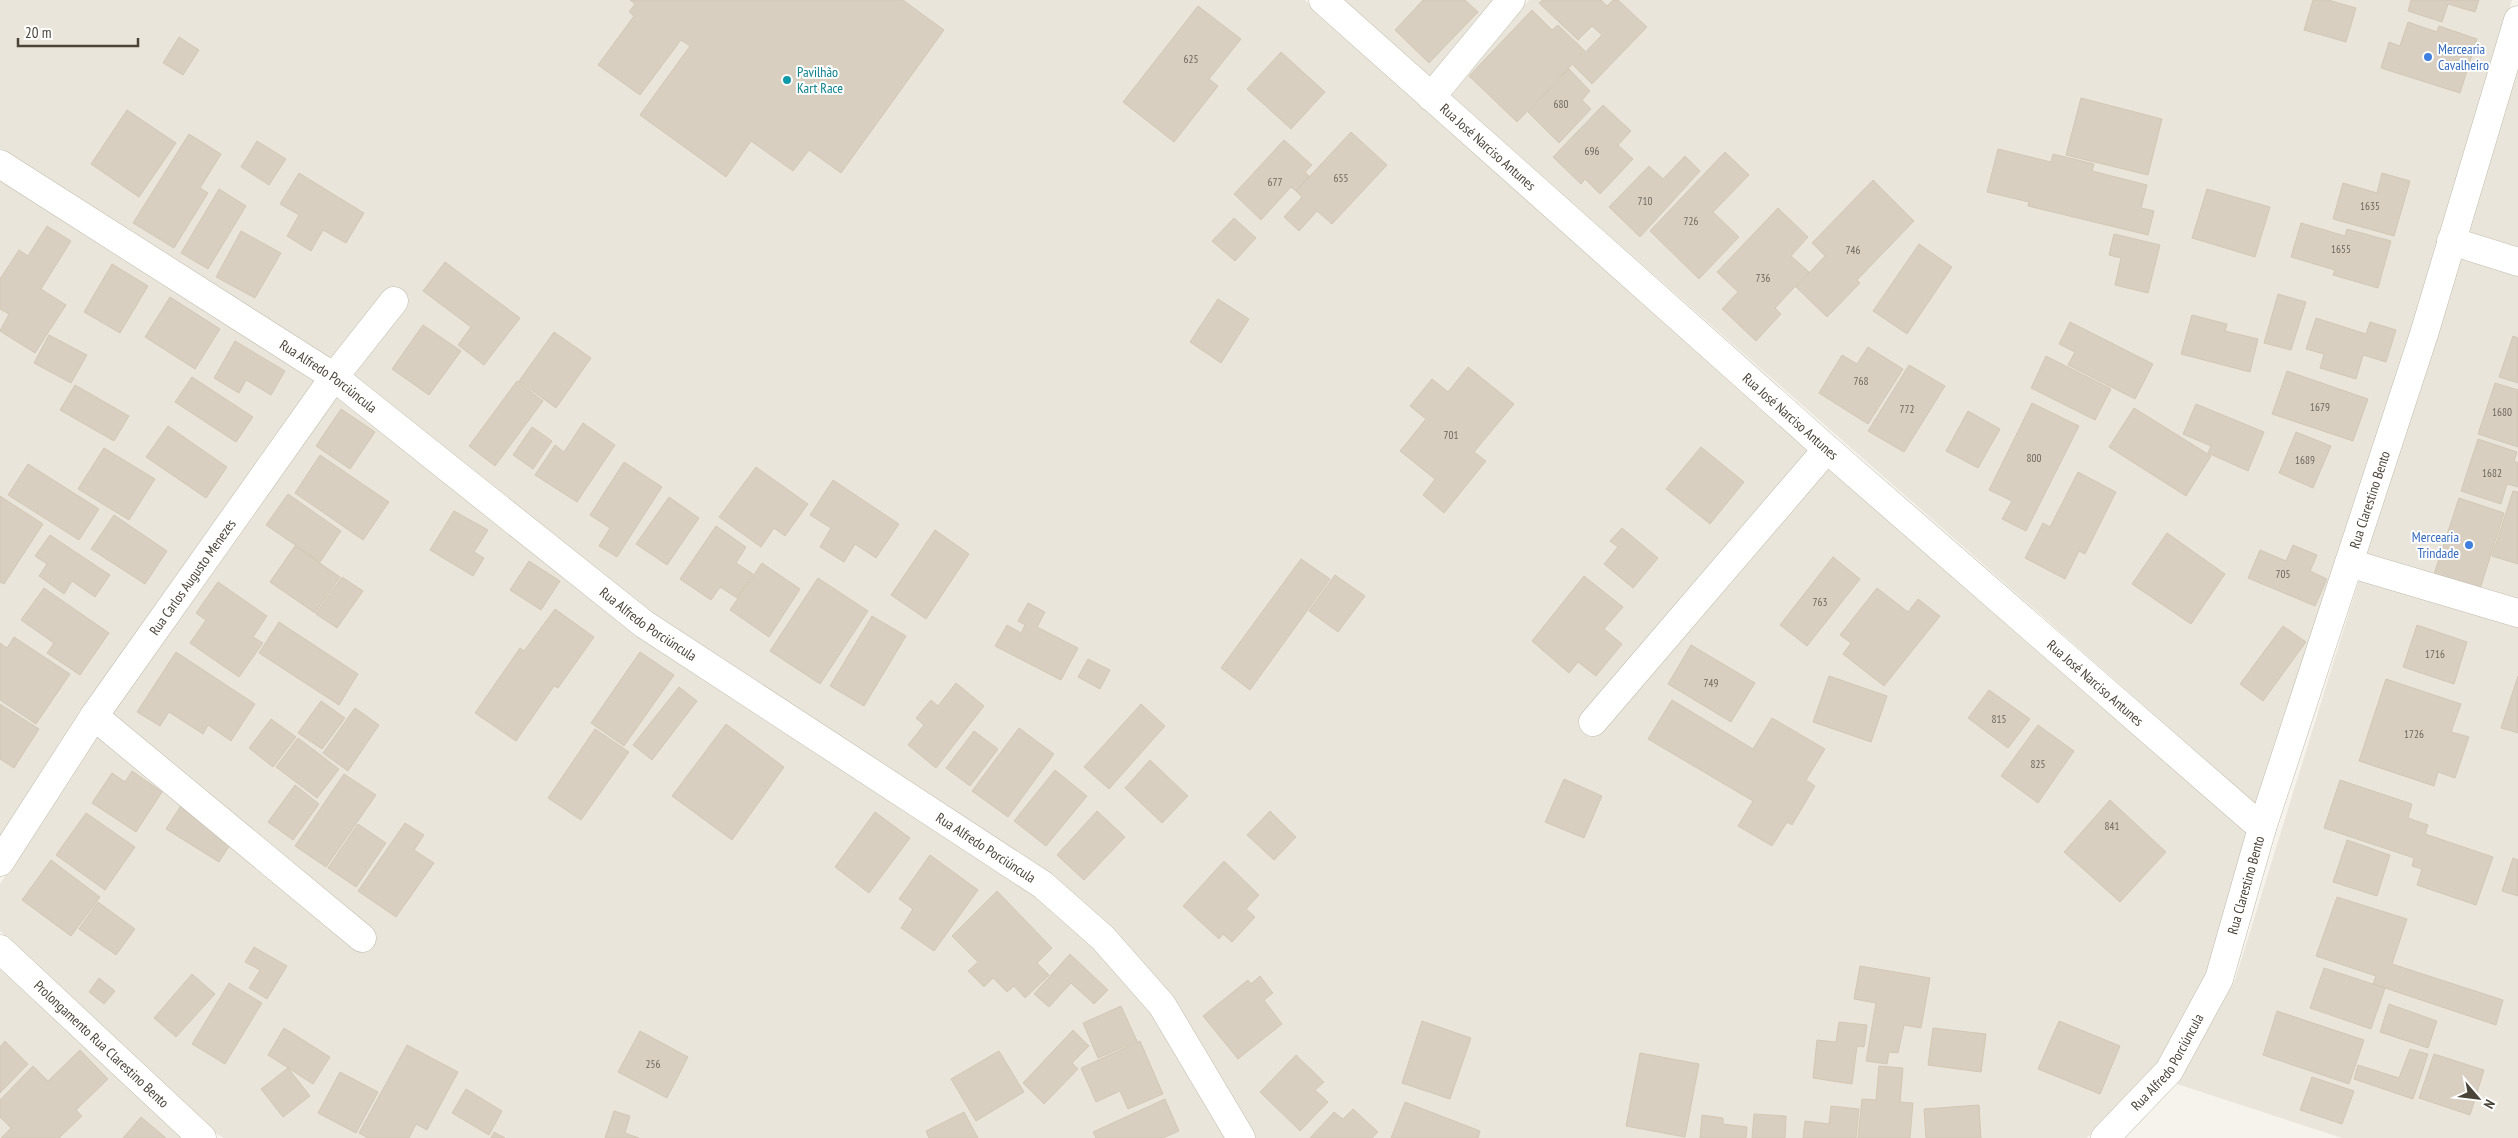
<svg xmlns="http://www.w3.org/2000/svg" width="2518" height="1138" viewBox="0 0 2518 1138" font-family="'PT Sans Narrow',sans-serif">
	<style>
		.residential { fill: #eae5da }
		.building { fill: #d8cfc1; stroke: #d3c7b4 }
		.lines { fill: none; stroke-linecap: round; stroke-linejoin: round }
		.minor-casing { stroke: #c2bbae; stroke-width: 29 }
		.minor { stroke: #fff; stroke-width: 28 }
		.shop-dot { fill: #3f7fe0; stroke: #fff; stroke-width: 2 }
		.culture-dot { fill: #0f9aa8; stroke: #fff; stroke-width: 2 }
		.labels { text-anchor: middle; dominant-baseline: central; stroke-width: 4; stroke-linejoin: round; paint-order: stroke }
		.number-label { font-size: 11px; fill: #6e675b }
		.shop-label { font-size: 14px; fill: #366cbe; stroke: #fff; text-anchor: start }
		.culture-label { font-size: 14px; fill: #0d838f; stroke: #fff; text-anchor: start }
		.street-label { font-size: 14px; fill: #4b4439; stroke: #fff }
	</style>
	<rect width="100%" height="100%" fill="#f6f3ec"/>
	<g class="residential">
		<path d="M0,0h1305l505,451 -227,265 -3,9 8,10 13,-1 226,-268 423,366 -40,140 -51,92 -63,67 -10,7h-830l-84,-141 -60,-68 -457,-312 -303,-242 51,-64 2,-18 -18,-3 -54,71 -333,-213z"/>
		<path d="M1342,0h153l-65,79z"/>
		<path d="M1529,0h983l-104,348 -151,457 -806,-709z"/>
		<path d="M2518,65v185l-52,-17z"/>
		<path d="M0,172l319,209 -319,456z"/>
		<path d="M2459,254l59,19v328l-156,-47z"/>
		<path d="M336,394l300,241 393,254 62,52 62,72 73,125h-1002l-9,-5 -215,-202v-47l98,-149 276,198 -261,-220z"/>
		<path d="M2359,580l159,47v511h-176l-165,-54 58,-104z"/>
		<path d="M0,966l185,172h-185z"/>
	</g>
	<g class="building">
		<path d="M630,0h273l41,30 -103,143 -32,-23 -16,21 -42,-30 -25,36 -86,-62 50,-69 -9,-6 -41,55 -42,-30 36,-49 -5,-4 6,-8z"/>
		<path d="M1423,0h42l13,12 -49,51 -34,-33z"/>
		<path d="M1543,0h58l6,6 6,-6h5l29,27 -55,57 -19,-19 29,-30 -10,-9 -14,14 -39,-37z"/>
		<path d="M2313,0h15l28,8 -10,34 -42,-12z"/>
		<path d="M2411,0h68l-4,12 -27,-8 -6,18 -34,-11z"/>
		<path d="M1198,6l43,33 -32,40 9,7 -44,56 -51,-40z"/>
		<path d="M1532,10l20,20 6,-5 27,26 -68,71 -48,-46z"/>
		<path d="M2408,22l29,10 2,-6 38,13 -17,54 -79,-25 8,-26 11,4z"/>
		<path d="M179,37l20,13 -16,25 -20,-12z"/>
		<path d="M1281,52l44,40 -34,37 -44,-40z"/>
		<path d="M1569,69l21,22 -8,9 9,9 -32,34 -31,-31z"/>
		<path d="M2081,98l81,21 -14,56 -82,-20z"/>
		<path d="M1603,105l28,26 -13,14 15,14 -33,35 -15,-15 -4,5 -28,-27z"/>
		<path d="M127,110l49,33 -37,54 -48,-33z"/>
		<path d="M1351,132l36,33 -55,59 -15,-13 -18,20 -15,-14 18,-20 -6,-6z"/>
		<path d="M189,134l32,20 -21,34 8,5 -34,55 -41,-25z"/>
		<path d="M1284,140l28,25 -7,7 4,4 -13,15 -5,-4 -30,33 -27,-26z"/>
		<path d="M257,141l29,18 -17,26 -28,-18z"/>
		<path d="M1998,149l53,13 2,-8 41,10 -2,7 55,14 -6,23 13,3 -6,24 -120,-29 1,-4 -42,-10z"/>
		<path d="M1725,152l24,23 -36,37 26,25 -40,42 -49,-48z"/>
		<path d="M1685,156l15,15 -60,66 -31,-30 40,-41 14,13z"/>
		<path d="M299,173l65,40 -18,30 -23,-13 -12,21 -24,-15 12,-21 -19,-11z"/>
		<path d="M2382,173l28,8 -16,55 -61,-17 10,-36 34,10z"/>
		<path d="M1873,180l41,41 -57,59 3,3 -33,34 -31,-30 29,-31 -13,-13z"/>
		<path d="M219,189l27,17 -38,63 -27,-16z"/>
		<path d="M2207,189l63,18 -15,50 -63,-19z"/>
		<path d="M1778,208l30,29 -17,19 18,16 -34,36 6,6 -25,27 -34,-32 16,-17 -21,-20z"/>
		<path d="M1234,218l22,20 -21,23 -23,-20z"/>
		<path d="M2301,223l44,13 2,-7 44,12 -13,47 -45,-13 2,-5 -44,-13z"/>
		<path d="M47,226l24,15 -30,48 25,16 -31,48 -35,-22 9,-17 -9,-5v-30l19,-29 9,6z"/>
		<path d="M241,231l40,22 -26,45 -39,-21z"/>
		<path d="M2114,234l46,11 -12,48 -33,-8 6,-27 -12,-3z"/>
		<path d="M1919,244l33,23 -45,67 -34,-23z"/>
		<path d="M445,262l75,56 -36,47 -26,-20 13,-18 -48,-36z"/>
		<path d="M112,264l36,22 -28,47 -36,-21z"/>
		<path d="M2278,294l28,8 -15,48 -27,-7z"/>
		<path d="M170,297l50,32 -25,40 -50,-32z"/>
		<path d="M1218,299l31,20 -28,44 -31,-21z"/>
		<path d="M2192,315l35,9 -2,7 33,8 -8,33 -69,-18z"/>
		<path d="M2316,318l50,16 4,-12 26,8 -10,32 -23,-7 -7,24 -36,-11 4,-14 -18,-5z"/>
		<path d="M2070,322l83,42 -18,35 -67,-34 7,-13 -16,-8z"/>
		<path d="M423,325l38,26 -32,44 -37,-26z"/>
		<path d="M554,332l37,26 -35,50 -37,-27z"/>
		<path d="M49,335l38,20 -16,28 -37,-20z"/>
		<path d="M2513,336l5,2v45l-19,-6z"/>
		<path d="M235,341l50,30 -14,24 -25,-15 -7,13 -25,-15z"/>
		<path d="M1868,347l35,22 -35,55 -49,-31 23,-38 15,9z"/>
		<path d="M2046,356l65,33 -16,31 -64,-32z"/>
		<path d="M1909,365l36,21 -41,66 -36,-21z"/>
		<path d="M1468,367l46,37 -40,48 12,9 -42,52 -21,-18 12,-16 -35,-28 26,-32 -16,-13 22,-27 16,13z"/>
		<path d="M2287,371l81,28 -15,42 -81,-27z"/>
		<path d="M192,377l61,40 -17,25 -61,-40z"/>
		<path d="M517,381l26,20 -48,65 -26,-20z"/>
		<path d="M2495,383l23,7v57l-40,-13z"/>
		<path d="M75,385l54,31 -15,25 -54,-31z"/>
		<path d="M2032,403l47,23 -53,105 -24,-12 10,-18 -23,-11z"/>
		<path d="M2196,404l68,28 -16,39 -40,-18 3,-7 -28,-12z"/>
		<path d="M2134,408l77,48 -25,40 -77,-49z"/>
		<path d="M341,409l34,23 -25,37 -34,-23z"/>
		<path d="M1968,411l32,18 -22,39 -32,-17z"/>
		<path d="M583,423l32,22 -38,57 -42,-27 20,-30 9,7z"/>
		<path d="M168,426l59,41 -21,31 -60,-41z"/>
		<path d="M532,427l20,14 -19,28 -20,-14z"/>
		<path d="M2296,432l35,14 -18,42 -34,-15z"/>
		<path d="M2478,439l39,13 -3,9 4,2v24l-11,-3 -6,20 -40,-13z"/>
		<path d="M1701,447l43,35 -34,42 -44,-35z"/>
		<path d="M104,448l51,31 -26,41 -51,-31z"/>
		<path d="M320,455l69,47 -26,38 -68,-47z"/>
		<path d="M624,462l38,25 -45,70 -18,-11 11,-18 -20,-13z"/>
		<path d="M28,464l71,45 -20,31 -71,-45z"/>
		<path d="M756,467l52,37 -23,32 -11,-8 -13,19 -42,-30z"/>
		<path d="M2078,472l38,20 -31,62 -6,-3 -14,28 -40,-21 18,-35 7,4z"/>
		<path d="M833,480l66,44 -23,34 -21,-14 -11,18 -24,-15 11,-19 -21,-13z"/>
		<path d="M2513,491l5,1v72l-26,-8z"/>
		<path d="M288,494l53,37 -21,31 -54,-37z"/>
		<path d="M0,496l43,28 -39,60 -4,-2z"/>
		<path d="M669,497l30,21 -32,47 -31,-21z"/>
		<path d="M2459,498l45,15 -25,79 -46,-15z"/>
		<path d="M454,511l34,19 -14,22 10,6 -11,18 -43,-26z"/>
		<path d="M114,515l53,36 -22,33 -54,-35z"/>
		<path d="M716,526l30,21 -10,16 17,11 -16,24 -17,-11 -9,13 -31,-21z"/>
		<path d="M1622,528l36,30 -25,30 -29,-24 14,-17 -8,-6z"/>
		<path d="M935,530l34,24 -43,65 -35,-24z"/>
		<path d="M2167,533l58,41 -34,50 -59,-40z"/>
		<path d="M50,535l60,40 -15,22 -23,-16 -8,13 -25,-18 8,-12 -12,-8z"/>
		<path d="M2293,545l24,10 -7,16 17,8 -12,27 -67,-28 12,-28 26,11z"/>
		<path d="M295,546l45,31 -25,36 -45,-31z"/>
		<path d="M1833,557l27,22 -53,67 -27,-21z"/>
		<path d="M1301,559l29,20 -80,111 -29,-22z"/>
		<path d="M529,561l31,20 -19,29 -31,-20z"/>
		<path d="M762,563l38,26 -31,48 -39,-27z"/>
		<path d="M1335,575l30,21 -27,36 -29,-21z"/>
		<path d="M1584,576l39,31 -19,22 18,15 -26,32 -18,-14 -9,11 -37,-32z"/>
		<path d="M342,577l21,14 -26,37 -21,-14z"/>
		<path d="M818,578l50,33 -48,73 -50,-33z"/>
		<path d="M218,582l49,34 -14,21 10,6 -24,34 -49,-34 16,-23 -10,-7z"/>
		<path d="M44,588l65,45 -29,42 -33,-22 7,-10 -33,-23z"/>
		<path d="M1877,588l31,24 10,-13 22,17 -56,70 -41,-32 8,-11 -11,-8z"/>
		<path d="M1028,603l17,9 -8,15 41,21 -17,32 -66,-34 12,-21 14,8 4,-8 -7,-4z"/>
		<path d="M555,609l39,28 -36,51 -4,-2 -38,55 -41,-28 45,-65 4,3z"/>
		<path d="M872,616l34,20 -42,70 -34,-20z"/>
		<path d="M279,622l79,52 -19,31 -80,-52z"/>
		<path d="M2417,625l50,17 -13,42 -51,-17z"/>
		<path d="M2283,626l23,16 -43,59 -23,-17z"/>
		<path d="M14,637l56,37 -34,50 -36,-24v-57l7,5z"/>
		<path d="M1691,645l64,38 -24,39 -63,-38z"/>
		<path d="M176,652l79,52 -24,37 -23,-16 -5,9 -34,-22 -9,14 -23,-14z"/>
		<path d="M640,652l34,23 -50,71 -33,-23z"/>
		<path d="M1088,659l22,11 -10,19 -22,-12z"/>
		<path d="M1829,676l58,20 -16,46 -58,-20z"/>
		<path d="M2518,676v57l-17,-5z"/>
		<path d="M2386,679l75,25 -10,28 18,5 -14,41 -17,-6 -4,14 -75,-25z"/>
		<path d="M956,683l28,23 -48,62 -28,-23 16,-20 -8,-7 15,-18 7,6z"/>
		<path d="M679,687l18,14 -45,59 -19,-15z"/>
		<path d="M1989,690l41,29 -22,29 -40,-30z"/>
		<path d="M1672,700l81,49 19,-31 53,31 -19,31 9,6 -23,39 -5,-3 -15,24 -34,-20 15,-25 -105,-62z"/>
		<path d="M321,701l24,17 -23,31 -24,-16z"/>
		<path d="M0,704l39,25 -25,39 -14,-9z"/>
		<path d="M1141,704l24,22 -56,63 -25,-22z"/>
		<path d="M355,708l24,17 -31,46 -25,-18z"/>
		<path d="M271,719l25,18 -23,30 -24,-19z"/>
		<path d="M726,724l58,43 -52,73 -60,-44z"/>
		<path d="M2038,725l36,26 -36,52 -37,-27z"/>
		<path d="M1019,728l35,26 -46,63 -36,-26z"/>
		<path d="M595,729l34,23 -48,68 -33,-22z"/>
		<path d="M974,731l24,18 -28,37 -24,-18z"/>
		<path d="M298,738l41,31 -22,29 -41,-31z"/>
		<path d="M1150,760l38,36 -26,27 -37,-35z"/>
		<path d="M1055,770l32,26 -41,50 -32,-25z"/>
		<path d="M132,771l30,21 -26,40 -44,-29 20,-30 13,9z"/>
		<path d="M344,774l32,21 -50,72 -31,-21z"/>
		<path d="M1564,779l38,17 -18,42 -39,-16z"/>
		<path d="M2340,780l72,24 -4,14 20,7 -3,9 68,23 -17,48 -59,-20 5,-16 -10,-3 2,-8 -90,-30z"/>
		<path d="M295,785l24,19 -26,36 -25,-18z"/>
		<path d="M2110,800l56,52 -46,50 -56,-50z"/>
		<path d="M182,804l53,33 -16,25 -53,-33z"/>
		<path d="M1097,811l28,26 -41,43 -27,-25z"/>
		<path d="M1270,811l26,26 -22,23 -27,-25z"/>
		<path d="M875,812l35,26 -41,55 -34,-26z"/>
		<path d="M86,813l49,34 -30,43 -49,-35z"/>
		<path d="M405,823l19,12 -10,15 20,13 -38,54 -38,-26z"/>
		<path d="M358,824l28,19 -30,44 -28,-19z"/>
		<path d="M2347,840l43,15 -13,41 -44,-14z"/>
		<path d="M930,855l48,35 -44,61 -33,-23 12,-19 -14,-10z"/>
		<path d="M2513,858l5,2v36l-16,-5z"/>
		<path d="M51,860l49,37 -29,39 -49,-36z"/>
		<path d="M1224,861l35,34 -13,14 9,8 -23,25 -9,-8 -4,5 -36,-33z"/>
		<path d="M997,891l55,57 -15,15 12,12 -24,23 -11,-12 -7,6 -14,-14 -9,9 -16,-16 10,-9 -26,-26z"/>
		<path d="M2337,897l70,22 -15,45 111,36 -7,25 -123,-41 3,-8 -60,-20z"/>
		<path d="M98,902l37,27 -19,26 -37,-26z"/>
		<path d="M254,947l33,19 -20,33 -18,-11 11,-18 -15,-8z"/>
		<path d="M1070,954l38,36 -14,14 -23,-21 -22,24 -15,-13z"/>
		<path d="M1860,966l70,12 -9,50 -17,-3 -6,28 -9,-1 -2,12 -21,-3 10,-58 -22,-4z"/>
		<path d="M2324,968l61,20 -14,41 -61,-21z"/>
		<path d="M192,974l23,20 -39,43 -22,-19z"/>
		<path d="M1260,976l13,17 -9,7 18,24 -44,35 -35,-43 45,-36 3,4z"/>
		<path d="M99,978l16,13 -11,13 -15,-12z"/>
		<path d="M229,983l33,20 -37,61 -33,-20z"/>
		<path d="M2389,1004l48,17 -9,27 -48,-16z"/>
		<path d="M1121,1006l16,35 -39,17 -15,-35z"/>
		<path d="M2277,1011l87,29 -15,44 -86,-29z"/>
		<path d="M1422,1021l49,17 -21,61 -48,-16z"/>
		<path d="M2059,1021l61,25 -20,48 -62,-25z"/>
		<path d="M1839,1022l28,3 -3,22 -7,-1 -5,38 -39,-6 4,-38 19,2z"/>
		<path d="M284,1028l46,29 -17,27 -45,-29z"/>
		<path d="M1933,1028l53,6 -5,38 -53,-7z"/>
		<path d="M1073,1030l16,16 -17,17 6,6 -34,35 -21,-21z"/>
		<path d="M640,1031l48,26 -21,41 -49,-26z"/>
		<path d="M5,1041l23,23 -28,29v-46z"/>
		<path d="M1140,1041l23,53 -35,15 -8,-18 -24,11 -15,-34z"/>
		<path d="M407,1045l51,27 -31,58 -11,-6 -7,14h-41l-9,-5z"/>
		<path d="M2410,1049l18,5 -15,45 -59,-20 4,-14 41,13z"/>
		<path d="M80,1050l28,29 -32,31 6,6 -23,22h-58l10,-10 -11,-11v-17l33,-34 15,15z"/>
		<path d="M999,1051l25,41 -48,29 -25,-42z"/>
		<path d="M1640,1053l59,11 -14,73 -59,-11z"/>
		<path d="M2434,1054l50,16 -14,45 -51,-17z"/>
		<path d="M1296,1055l28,27 -9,8 13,12 -28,29 -40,-39z"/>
		<path d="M1879,1066l24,2 -3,34 13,1 -3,35h-52l4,-39 14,1z"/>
		<path d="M288,1068l22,28 -27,21 -22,-28z"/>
		<path d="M340,1072l38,20 -22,41 -38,-20z"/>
		<path d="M2312,1077l42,14 -12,33 -42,-14z"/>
		<path d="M466,1089l36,22 -13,24 -37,-22z"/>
		<path d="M1165,1099l14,32 -16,7h-67l-3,-6z"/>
		<path d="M1405,1102l75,29 -2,7h-87z"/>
		<path d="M1979,1105l2,33h-55l-2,-29z"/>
		<path d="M1831,1106l28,3 -3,29h-53l2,-17 24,3z"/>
		<path d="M1353,1109l25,23 -6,6h-62l24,-26 9,7z"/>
		<path d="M614,1111l16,5 -5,17 14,5h-34z"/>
		<path d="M964,1112l14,26h-49l-3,-7z"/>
		<path d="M1754,1114l32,2 -1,22h-33z"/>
		<path d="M1702,1115l21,3v6l24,3 -1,11h-46z"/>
		<path d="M141,1117l25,21h-43z"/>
		<path d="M494,1132l11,6h-14z"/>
	</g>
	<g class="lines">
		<g class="minor-casing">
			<g id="minor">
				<path id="s1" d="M1323,0l504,449 435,379"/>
				<path d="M1431,97l80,-97"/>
				<path id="s2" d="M0,164l334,213 310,247 399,261 60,53 59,67 79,133"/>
				<path d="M2451,241l67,21"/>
				<path d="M2349,563l169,50"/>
				<path d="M94,716l268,222"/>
				<path d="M1593,722l234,-273"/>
				<path id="s3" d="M0,862l94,-146 240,-339 60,-76"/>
				<path id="s4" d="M0,949l202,189"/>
				<path id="s5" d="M2105,1138l64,-67 50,-92 43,-151 162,-494 94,-314"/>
			</g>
		</g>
		<use href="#minor" class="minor"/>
	</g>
	<g class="shop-dot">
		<circle cx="2428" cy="57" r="5"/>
		<circle cx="2469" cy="545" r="5"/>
	</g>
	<circle class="culture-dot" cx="787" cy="80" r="5"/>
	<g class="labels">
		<g class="number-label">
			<text x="1191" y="59">625</text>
			<text x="1561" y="104">680</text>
			<text x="1592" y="151">696</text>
			<text x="1341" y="178">655</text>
			<text x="1275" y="182">677</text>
			<text x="1645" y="201">710</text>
			<text x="2370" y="206">1635</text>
			<text x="1691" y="221">726</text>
			<text x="2341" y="249">1655</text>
			<text x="1853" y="250">746</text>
			<text x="1763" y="278">736</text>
			<text x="1861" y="381">768</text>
			<text x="2320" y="407">1679</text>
			<text x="1907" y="409">772</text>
			<text x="2502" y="412">1680</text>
			<text x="1451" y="435">701</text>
			<text x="2034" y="458">800</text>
			<text x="2305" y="460">1689</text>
			<text x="2492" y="473">1682</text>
			<text x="2283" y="574">705</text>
			<text x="1820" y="602">763</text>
			<text x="2435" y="654">1716</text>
			<text x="1711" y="683">749</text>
			<text x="1999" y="719">815</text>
			<text x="2414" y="734">1726</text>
			<text x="2038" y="764">825</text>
			<text x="2112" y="826">841</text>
			<text x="653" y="1064">256</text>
		</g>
		<g class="shop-label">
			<text x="2438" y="49">Mercearia<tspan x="2438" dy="16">Cavalheiro</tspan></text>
			<text x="2459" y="537" text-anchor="end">Mercearia<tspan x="2459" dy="16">Trindade</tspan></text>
		</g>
		<g class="culture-label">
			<text x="797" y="72">Pavilhão<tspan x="797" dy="16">Kart Race</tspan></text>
		</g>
		<g class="street-label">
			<text stroke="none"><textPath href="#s1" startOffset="221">Rua José Narciso Antunes</textPath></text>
			<text stroke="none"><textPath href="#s2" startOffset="391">Rua Alfredo Porciúncula</textPath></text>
			<text stroke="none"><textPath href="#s1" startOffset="626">Rua José Narciso Antunes</textPath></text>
			<text stroke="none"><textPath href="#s5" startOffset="700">Rua Clarestino Bento</textPath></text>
			<text stroke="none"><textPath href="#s3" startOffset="344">Rua Carlos Augusto Menezes</textPath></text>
			<text stroke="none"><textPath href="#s2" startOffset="796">Rua Alfredo Porciúncula</textPath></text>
			<text stroke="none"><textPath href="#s1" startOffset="1031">Rua José Narciso Antunes</textPath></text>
			<text stroke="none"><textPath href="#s2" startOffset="1201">Rua Alfredo Porciúncula</textPath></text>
			<text stroke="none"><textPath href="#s5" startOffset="295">Rua Clarestino Bento</textPath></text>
			<text stroke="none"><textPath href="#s4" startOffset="139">Prolongamento Rua Clarestino Bento</textPath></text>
			<text stroke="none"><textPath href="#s5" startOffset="99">Rua Alfredo Porciúncula</textPath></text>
		</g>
	</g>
	<g transform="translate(2478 1098) rotate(118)" stroke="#ffffff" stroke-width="4" paint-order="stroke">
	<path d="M0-4L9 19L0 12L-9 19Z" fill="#4b4439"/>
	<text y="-8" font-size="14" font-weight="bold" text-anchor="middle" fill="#4b4439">N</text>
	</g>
	<path d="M18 38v8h120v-8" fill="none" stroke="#4b4439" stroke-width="2.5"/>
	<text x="25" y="38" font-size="15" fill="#4b4439" stroke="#ffffff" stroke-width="4" paint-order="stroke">20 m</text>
</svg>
